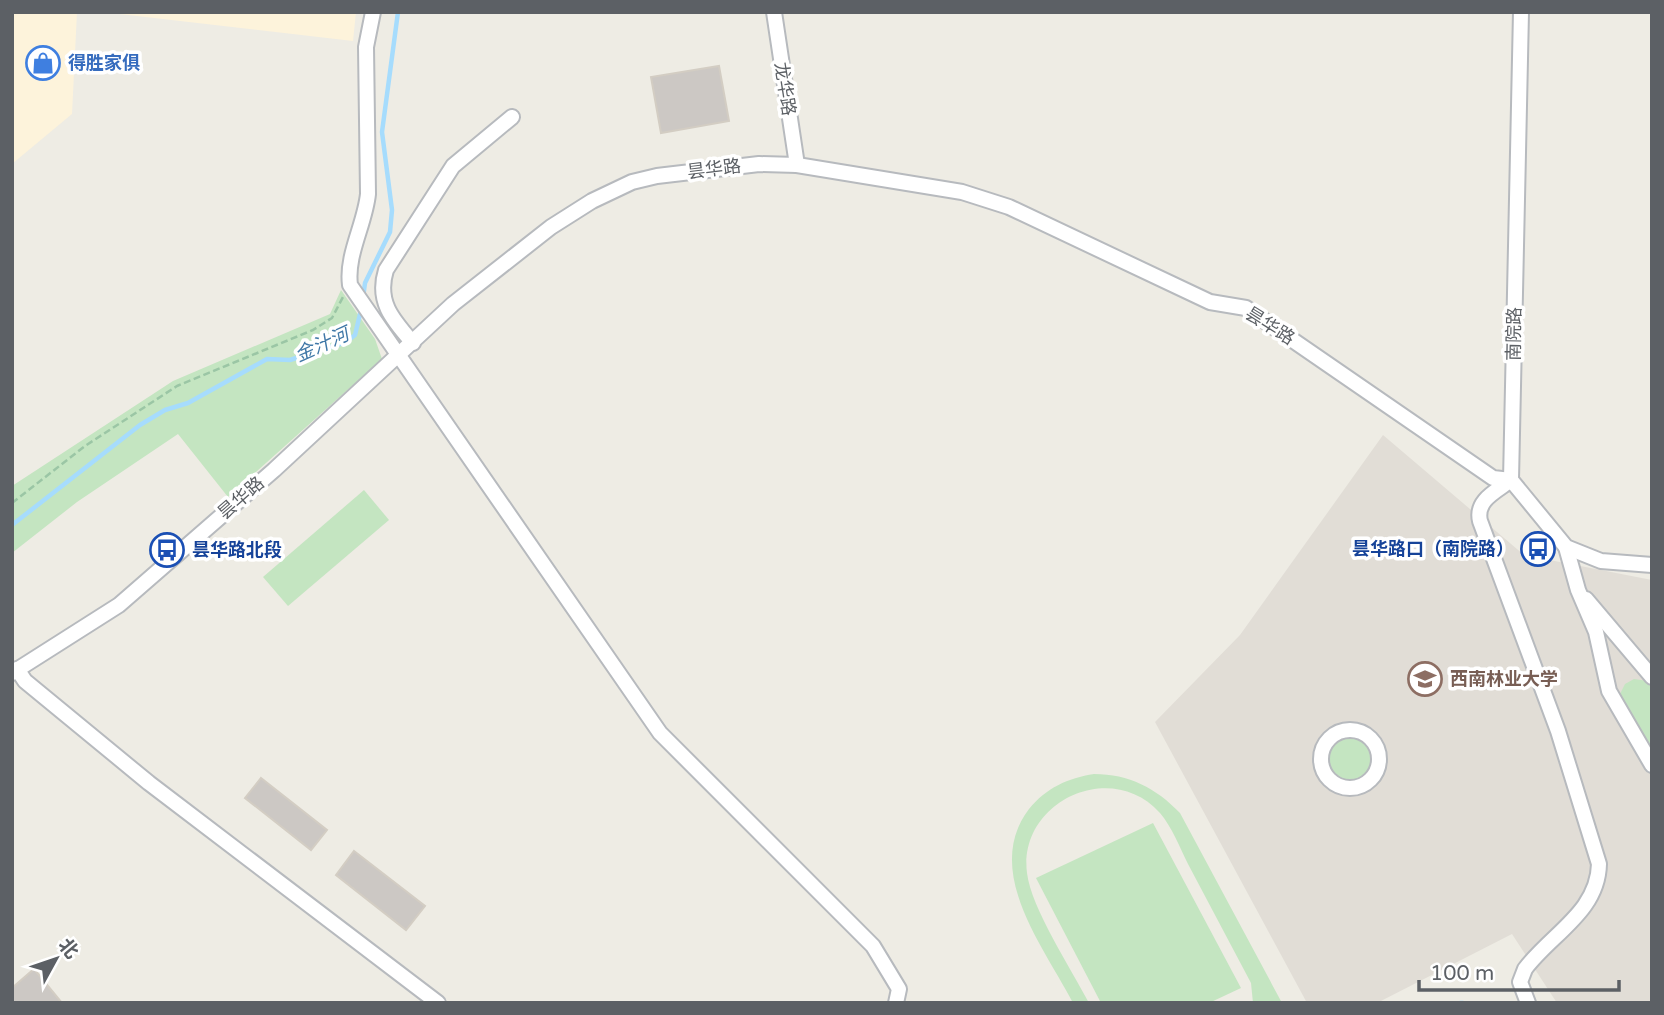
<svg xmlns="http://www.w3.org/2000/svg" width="1664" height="1015" viewBox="0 0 1664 1015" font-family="'Varela Round','Noto Sans SC',sans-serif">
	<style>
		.commercial { fill: #fdf3db }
		.education { fill: #e1ddd6 }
		.green { fill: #c4e5c1 }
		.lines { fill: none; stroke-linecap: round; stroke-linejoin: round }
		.stream { stroke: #a6dcfd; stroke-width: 4.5 }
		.building { fill: #ccc8c4; stroke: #d3cdc3; stroke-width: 2 }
		.minor-casing { stroke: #b7babe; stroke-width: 18 }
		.path { stroke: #9bc6a5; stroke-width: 2.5; stroke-dasharray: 7 3.5; stroke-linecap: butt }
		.minor { stroke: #fff; stroke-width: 14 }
		.labels { text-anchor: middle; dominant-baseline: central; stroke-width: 7; stroke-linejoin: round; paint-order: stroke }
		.shop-label { font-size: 18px; font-weight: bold; fill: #366cbe; stroke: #fff; text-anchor: start }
		.street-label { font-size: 18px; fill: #5c6065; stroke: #fff }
		.transit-label { font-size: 18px; font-weight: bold; fill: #164399; stroke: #fff; text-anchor: end }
		.education-label { font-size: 18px; font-weight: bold; fill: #785e54; stroke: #fff; text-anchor: start }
		.water-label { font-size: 19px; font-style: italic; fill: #4078a7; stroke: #fff }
	</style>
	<rect width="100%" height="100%" fill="#eeece4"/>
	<g class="commercial">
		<path d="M12,12h65l-5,102 -60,50z"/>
		<path d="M102,12h254l-3,29z"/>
	</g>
	<path class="education" d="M1383,435l141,120 128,25v423h-95l-45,-69 -135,69h-70l-152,-281 85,-87z"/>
	<g class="green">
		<path d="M341,290l34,49 7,20 -154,138 -50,-63 -101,68 -65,51v-67l161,-105 157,-67z"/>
		<path d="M364,490l25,30 -101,86 -25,-29z"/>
		<path d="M1634,679l14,2 4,7v64l-33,-56 6,-12z"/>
		<circle cx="1350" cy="758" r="22"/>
		<path d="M1094,774c35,0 62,14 86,39l102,190h-29l-2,-20c-21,-40 -42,-79 -63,-119 -8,-16 -16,-37 -28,-51 -49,-55 -142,-11 -133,60 4,35 45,97 62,130h-16c-29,-56 -91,-132 -44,-194 17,-21 39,-31 65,-35z"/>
		<path d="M1153,823l88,165 -32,15h-108l-65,-125z"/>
	</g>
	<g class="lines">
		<g class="stream">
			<path d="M363,298l2,-15 25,-51 2,-22 -10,-78 16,-120"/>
			<path d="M12,525l128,-100 25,-15 23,-7 79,-44 23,1 56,-18 9,-7 6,-25"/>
			<path d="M1460,1003h3"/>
		</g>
	</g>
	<g class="building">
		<path d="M719,66l10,55 -68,12 -10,-56z"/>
		<path d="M261,778l66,52 -16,20 -66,-52z"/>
		<path d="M354,851l71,55 -19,24 -70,-55z"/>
		<path d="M34,969l28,34h-50v-15z"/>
	</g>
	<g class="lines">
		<g class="minor-casing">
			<g id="minor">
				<path d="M373,12l-7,35 2,147c-3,30 -22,61 -18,91l310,448 213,213 26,43 -3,14"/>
				<path d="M774,12l23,153"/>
				<path d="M1521,12l-10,468 55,67 35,14 51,4"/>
				<path d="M413,343c-20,-23 -37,-41 -27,-73l67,-104 59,-49"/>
				<path d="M1511,480c-14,11 -36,20 -31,41l78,210 41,133c-1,48 -48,70 -74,105l-5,13 8,21"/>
				<path d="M1566,547l12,43 18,42 13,59 43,74"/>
				<path d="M1586,599l66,78"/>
				<path d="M17,669l8,12 124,102 289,220"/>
				<path d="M12,673l107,-68 155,-135 179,-166 98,-77 41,-26 40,-19 25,-6 102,-12 38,1 165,27 47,15 201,95 36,6 247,170 18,2"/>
				<circle cx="1350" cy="759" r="29"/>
			</g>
		</g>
		<path class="path" d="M12,503l73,-57 92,-60 136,-56 19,-12 11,-21"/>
		<use href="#minor" class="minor"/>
	</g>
	<defs>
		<g id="shop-ring" transform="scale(1.75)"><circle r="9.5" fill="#fff" stroke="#3f7fe0" stroke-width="1.5"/><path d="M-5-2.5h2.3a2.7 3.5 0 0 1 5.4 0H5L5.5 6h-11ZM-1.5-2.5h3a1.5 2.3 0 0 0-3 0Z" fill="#3f7fe0"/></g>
		<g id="bus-ring" transform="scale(1.75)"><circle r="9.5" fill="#fff" stroke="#1a4fb4" stroke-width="1.5"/><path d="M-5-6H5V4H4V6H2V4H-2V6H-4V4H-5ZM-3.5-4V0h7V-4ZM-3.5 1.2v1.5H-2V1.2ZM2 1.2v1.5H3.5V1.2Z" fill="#1a4fb4"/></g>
		<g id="university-ring" transform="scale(1.75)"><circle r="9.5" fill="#fff" stroke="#8d6e63" stroke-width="1.5"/><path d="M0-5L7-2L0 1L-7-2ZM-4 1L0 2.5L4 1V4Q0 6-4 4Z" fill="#8d6e63"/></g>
	</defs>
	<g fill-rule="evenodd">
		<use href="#shop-ring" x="43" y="63"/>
		<use href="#bus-ring" x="1538" y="549"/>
		<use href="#bus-ring" x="167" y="550"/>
		<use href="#university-ring" x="1425" y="679"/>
	</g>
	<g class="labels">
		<g class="shop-label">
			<text x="68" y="63">得胜家俱</text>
		</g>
		<g class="street-label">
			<text transform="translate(785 89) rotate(81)">龙华路</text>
			<text transform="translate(714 169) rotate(-7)">昙华路</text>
			<text transform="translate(1270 326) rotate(32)">昙华路</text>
			<text transform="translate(1514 334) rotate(-89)">南院路</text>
			<text transform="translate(241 498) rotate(-41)">昙华路</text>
		</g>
		<g class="transit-label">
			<text x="1514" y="549">昙华路口（南院路）</text>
			<text x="192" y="550" text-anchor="start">昙华路北段</text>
		</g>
		<g class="education-label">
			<text x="1450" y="679">西南林业大学</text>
		</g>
		<g class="water-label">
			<text transform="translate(322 345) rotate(-24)">金汁河</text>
		</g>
	</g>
	<rect width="1664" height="1015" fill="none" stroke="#5c6065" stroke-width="28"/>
	<g transform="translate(56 959) rotate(50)" stroke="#ffffff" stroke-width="5" paint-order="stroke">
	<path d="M0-5L12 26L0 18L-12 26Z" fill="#5c6065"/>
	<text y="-10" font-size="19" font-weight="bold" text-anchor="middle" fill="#5c6065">北</text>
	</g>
	<path d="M1419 980v10h200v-10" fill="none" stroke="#5c6065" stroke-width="3.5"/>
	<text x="1430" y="980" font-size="21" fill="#5c6065" stroke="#ffffff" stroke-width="5" paint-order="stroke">100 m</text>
</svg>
